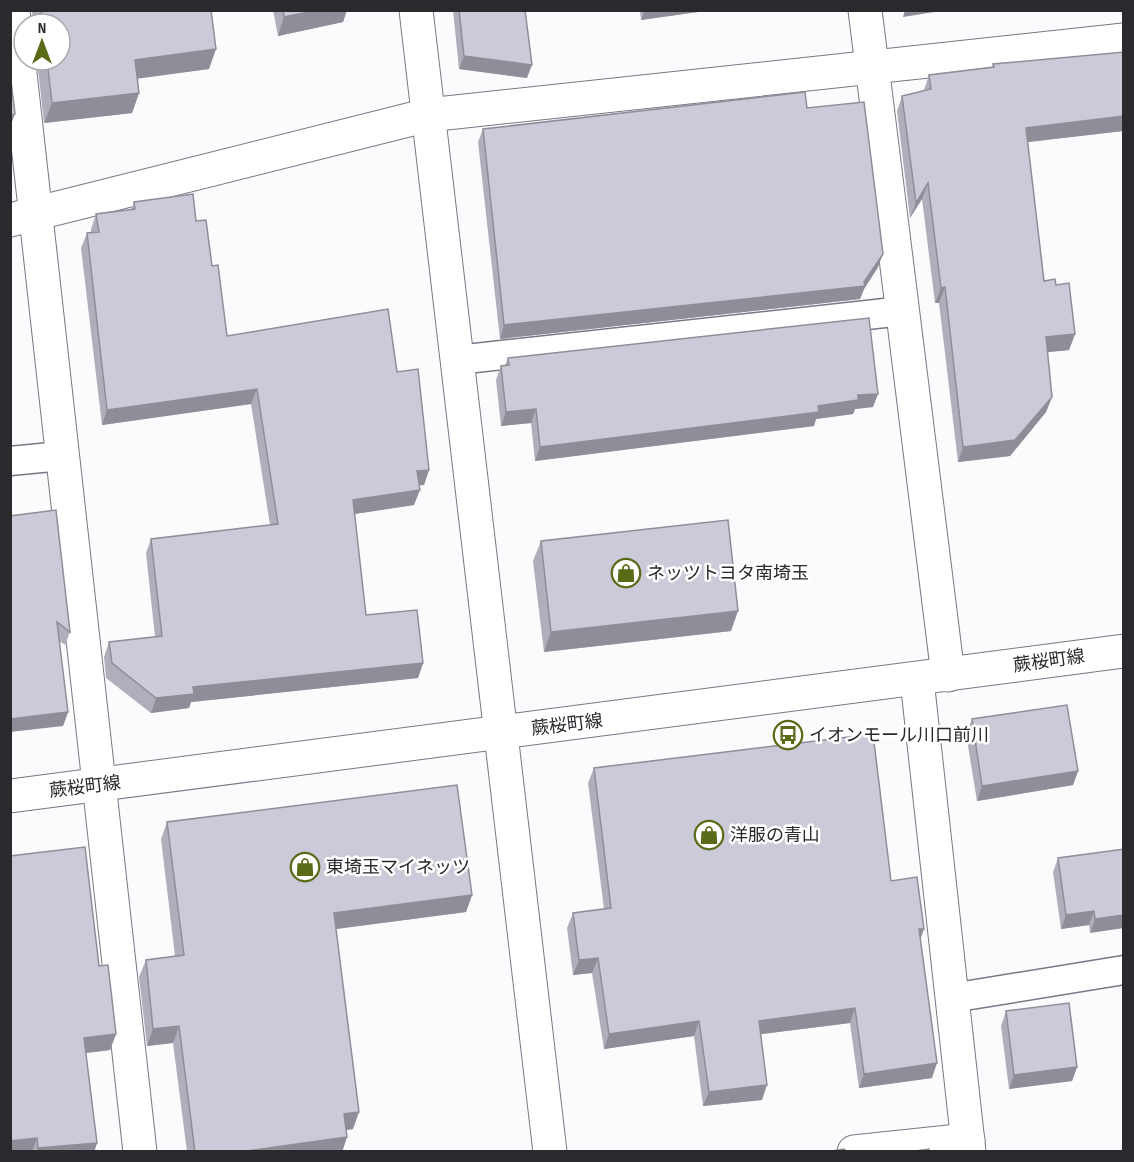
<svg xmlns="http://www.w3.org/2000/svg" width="1134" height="1162" viewBox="0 0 1134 1162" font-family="'Sofia Sans Condensed','Noto Sans JP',sans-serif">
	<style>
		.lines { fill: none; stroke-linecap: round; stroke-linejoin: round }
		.lane-casing { stroke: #787785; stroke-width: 31 }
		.street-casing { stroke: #787785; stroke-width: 35 }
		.secondary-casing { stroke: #787785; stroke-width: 35 }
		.lane { stroke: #fff; stroke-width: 28 }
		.street { stroke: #fff; stroke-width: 33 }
		.secondary { stroke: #fff; stroke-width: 33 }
		.wall { fill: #afaebb }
		.shaded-wall { fill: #8e8d98 }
		.building { fill: #cbcad9; stroke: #8e8d98; stroke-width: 1.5 }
		.labels { text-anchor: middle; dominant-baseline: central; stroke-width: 5; stroke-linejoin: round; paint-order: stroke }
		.poi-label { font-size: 18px; fill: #29292e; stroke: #fff; text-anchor: start }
		.street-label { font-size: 18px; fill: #29292e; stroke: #fff }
	</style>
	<rect width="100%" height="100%" fill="#fbfbfe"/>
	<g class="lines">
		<g class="lane-casing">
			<g id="lane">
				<path d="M457,360l446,-49"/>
				<path d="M10,461l52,-5"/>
				<path d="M952,998l172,-28"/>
			</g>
		</g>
		<g class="street-casing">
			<g id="street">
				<path d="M13,10l127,1142"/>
				<path d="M865,10l83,665"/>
				<path d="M10,220l418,-105 696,-75"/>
				<path d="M917,680l52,472"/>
				<path d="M854,1152l114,-12"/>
			</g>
		</g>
		<g class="secondary-casing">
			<g id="secondary">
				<path d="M416,10l134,1142"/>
				<path d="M10,796l1114,-145"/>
			</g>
		</g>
		<use href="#lane" class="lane"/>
		<use href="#street" class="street"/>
		<use href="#secondary" class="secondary"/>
	</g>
	<g class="wall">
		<path d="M32,10h179l-2,59 -71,9 1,15 -7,20 -88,10 -7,-63h23v-36h-27z"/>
		<path d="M273,10h74l-4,12 -65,14z"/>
		<path d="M453,10h72l2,68 -68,-9z"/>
		<path d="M640,10h72l-71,10z"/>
		<path d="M1124,52v89l-1,-10 -96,11 17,139 12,4 19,49 -6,16 -22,2 5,45 -6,15 -36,44 -52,6 -19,-159h-4l-13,-104 -12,19 -13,-107 5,-15 22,-6 5,-15 63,-8 1,-3z"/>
		<path d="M807,108l71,159 -14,22 -4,10 -360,40 -22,-197 5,-13z"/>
		<path d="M134,202l62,19 16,45 15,70 170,36 32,98 -5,15h-5l-5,20 -60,9 12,101 57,48 -5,15 -227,24 -2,6 -38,5 -45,-35 -2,-21 5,-15 46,-5 -9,-84 5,-14 119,-14 -19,-121 -149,21 -21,-177 6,-15h4v-4l5,-15 35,-4z"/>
		<path d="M508,358l365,49 -18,2 -2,5 -37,5 -2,7 -279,35 -4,-38 -30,3 -5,-46 5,-14 4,-1z"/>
		<path d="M10,516l60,116 -5,13 -6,-4 9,71 -5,14z"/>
		<path d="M541,541l190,90 -187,21 -11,-91z"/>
		<path d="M972,719l106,52 -5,14 -96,16 -11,-67z"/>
		<path d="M594,768l297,113 29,58 12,139 -73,10 -9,-65 -89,11 1,66 -59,6 -9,-70 -90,13 -12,-76 -19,2 -6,-47 6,-15 31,-4 -16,-126z"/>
		<path d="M167,822l305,73 -6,17 -130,17 17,200 -7,1 1,7 -5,15h-155l-14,-109 -26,3 -8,-69 7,-17 29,-4 -14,-117z"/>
		<path d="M1124,849l-34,84 -1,-8 -28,4 -8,-57 5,-14z"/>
		<path d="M99,966l17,68 -6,16 -24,3 11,90 -3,9h-84z"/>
		<path d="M1006,1011l71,56 -5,14 -63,8 -8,-63z"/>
	</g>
	<g class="shaded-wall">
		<path d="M318,10h29l-4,12 -65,14 6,-19z"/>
		<path d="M645,10h67l-71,10z"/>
		<path d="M905,10h42l-44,7z"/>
		<path d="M216,49l-7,20 -81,11 7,-20z"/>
		<path d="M464,56l68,9 -5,13 -68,-9z"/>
		<path d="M139,93l-7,20 -88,10 8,-20z"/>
		<path d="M15,114l-5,13v-12z"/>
		<path d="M1124,116l-1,15 -103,12 6,-15z"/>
		<path d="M928,183l-6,16 -12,19 6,-15z"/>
		<path d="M883,254l-5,13 -14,22 -4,10 -360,40 4,-14 360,-43z"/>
		<path d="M945,287l-6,16h-4l6,-15z"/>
		<path d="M1075,334l-6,16 -29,3 6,-16z"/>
		<path d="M257,389l-6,15 -149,21 5,-15z"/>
		<path d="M878,394l-5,13 -18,2 -2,5 -37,5 -2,7 -279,35 5,-14 278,-41 40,-11z"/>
		<path d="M1052,397l-6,15 -36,44 -52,6 5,-15z"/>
		<path d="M536,409l-5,14 -30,3 5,-14z"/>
		<path d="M429,470l-5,15 -12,1 5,-15z"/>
		<path d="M420,490l-6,15 -66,10 5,-15z"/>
		<path d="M738,611l-7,20 -187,21 7,-20z"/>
		<path d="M423,663l-5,15 -227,24 -2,6 -38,5 5,-15 37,-11z"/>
		<path d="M68,712l-5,14 -53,6v-13z"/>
		<path d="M1078,771l-5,14 -96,16 5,-15z"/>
		<path d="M472,895l-6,17 -138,18 6,-17z"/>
		<path d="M1094,911l-5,14 -28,4 5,-14z"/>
		<path d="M1124,915v13l-34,5 5,-14z"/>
		<path d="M919,929h5l-5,14z"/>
		<path d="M598,958l-6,15 -19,2 6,-15z"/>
		<path d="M855,1008l-5,15 -97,12 6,-14z"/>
		<path d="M699,1021l-5,15 -90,13 5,-15z"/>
		<path d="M179,1026l-6,17 -26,3 6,-17z"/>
		<path d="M116,1034l-6,16 -32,4 6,-16z"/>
		<path d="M937,1063l-5,15 -73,10 5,-14z"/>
		<path d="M1077,1067l-5,14 -63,8 5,-14z"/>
		<path d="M767,1085l-5,15 -59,6 6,-14z"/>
		<path d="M359,1112l-6,17 -15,2 6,-17z"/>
		<path d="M347,1137l-5,15h-103z"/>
		<path d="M37,1138l-5,14h-22v-11z"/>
		<path d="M97,1143l-3,9h-57l1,-4z"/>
	</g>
	<g class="building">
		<path d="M41,10h170l5,39 -81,11 4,33 -87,10 -5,-43h13v-36h-17z"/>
		<path d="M283,10h35l-34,7z"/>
		<path d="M459,10h66l7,55 -68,-9z"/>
		<path d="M1124,52v64l-98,12 18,153 11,-2 1,6 13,-2 6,51 -29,3 6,60 -37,43 -52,7 -18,-160 -4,1 -13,-105 -12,20 -14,-107 29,-7 -2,-14 65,-8 -1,-3z"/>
		<path d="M10,73l5,41 -5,1z"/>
		<path d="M805,92l2,16 57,-6 19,152 -19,28 1,4 -361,39 -21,-196z"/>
		<path d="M193,194l3,27 10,-1 6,46 6,-1 9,71 161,-27 9,63 21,-3 11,101 -12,1 3,19 -67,10 13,115 51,-5 6,53 -230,24 1,7 -38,4 -44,-35 -3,-21 53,-6 -11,-97 127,-15 -21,-135 -150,21 -20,-177 12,-1 -3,-18 39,-5 -1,-7z"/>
		<path d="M869,318l9,76 -20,1v5l-40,6 1,6 -279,35 -4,-38 -30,3 -5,-46 8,-1 -1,-7z"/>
		<path d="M56,510l14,122 -13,-10 11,90 -58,7v-203z"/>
		<path d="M728,520l10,91 -187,21 -10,-91z"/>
		<path d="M1067,705l11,66 -96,15 -10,-67z"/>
		<path d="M873,734l18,147 26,-4 7,52h-5l18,134 -73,11 -9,-66 -96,13 8,64 -58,7 -10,-71 -90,13 -11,-76 -19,2 -6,-47 38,-5 -17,-140z"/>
		<path d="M457,785l15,110 -138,18 25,199 -15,2 3,23 -108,15h-44l-16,-126 -26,3 -7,-69 38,-5 -17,-133z"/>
		<path d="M85,847l14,119 9,-1 8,69 -32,4 13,105 -59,5 -1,-10 -27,3v-285z"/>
		<path d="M1124,849v66l-29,4 -1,-8 -28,4 -8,-57z"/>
		<path d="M1069,1003l8,64 -63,8 -8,-64z"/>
		<path d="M844,1149l3,3h-21z"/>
		<path d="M929,1149v3h-21z"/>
	</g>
	<defs>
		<g id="shop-ring" transform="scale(1.5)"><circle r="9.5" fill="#fff" stroke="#5a6b17" stroke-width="1.5"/><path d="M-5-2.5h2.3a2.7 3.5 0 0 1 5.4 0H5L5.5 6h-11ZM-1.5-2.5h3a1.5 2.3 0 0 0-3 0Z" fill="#5a6b17"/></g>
		<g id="bus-ring" transform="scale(1.5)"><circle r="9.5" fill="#fff" stroke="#5a6b17" stroke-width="1.5"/><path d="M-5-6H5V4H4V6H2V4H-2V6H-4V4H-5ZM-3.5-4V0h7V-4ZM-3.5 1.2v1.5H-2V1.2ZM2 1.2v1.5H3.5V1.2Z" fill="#5a6b17"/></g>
	</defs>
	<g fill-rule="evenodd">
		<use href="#shop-ring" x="626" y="573"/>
		<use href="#bus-ring" x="788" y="735"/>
		<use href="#shop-ring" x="709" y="835"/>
		<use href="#shop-ring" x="305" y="867"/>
	</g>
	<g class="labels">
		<g class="poi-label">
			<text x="647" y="573">ネッツトヨタ南埼玉</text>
			<text x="809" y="735">イオンモール川口前川</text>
			<text x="730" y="835">洋服の青山</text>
			<text x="326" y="867">東埼玉マイネッツ</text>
		</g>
		<g class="street-label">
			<text transform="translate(1049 661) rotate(-8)">蕨桜町線</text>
			<text transform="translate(567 725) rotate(-7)">蕨桜町線</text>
			<text transform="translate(85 787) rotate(-7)">蕨桜町線</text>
		</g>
	</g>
	<rect width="1134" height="1162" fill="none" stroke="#29292e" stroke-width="24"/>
	<g transform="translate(42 42)"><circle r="28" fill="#ffffff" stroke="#a9a9ab" stroke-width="1.5"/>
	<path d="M0-4.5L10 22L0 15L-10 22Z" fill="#5a6b17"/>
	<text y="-9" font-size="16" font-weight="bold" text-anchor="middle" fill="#29292e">N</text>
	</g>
</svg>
